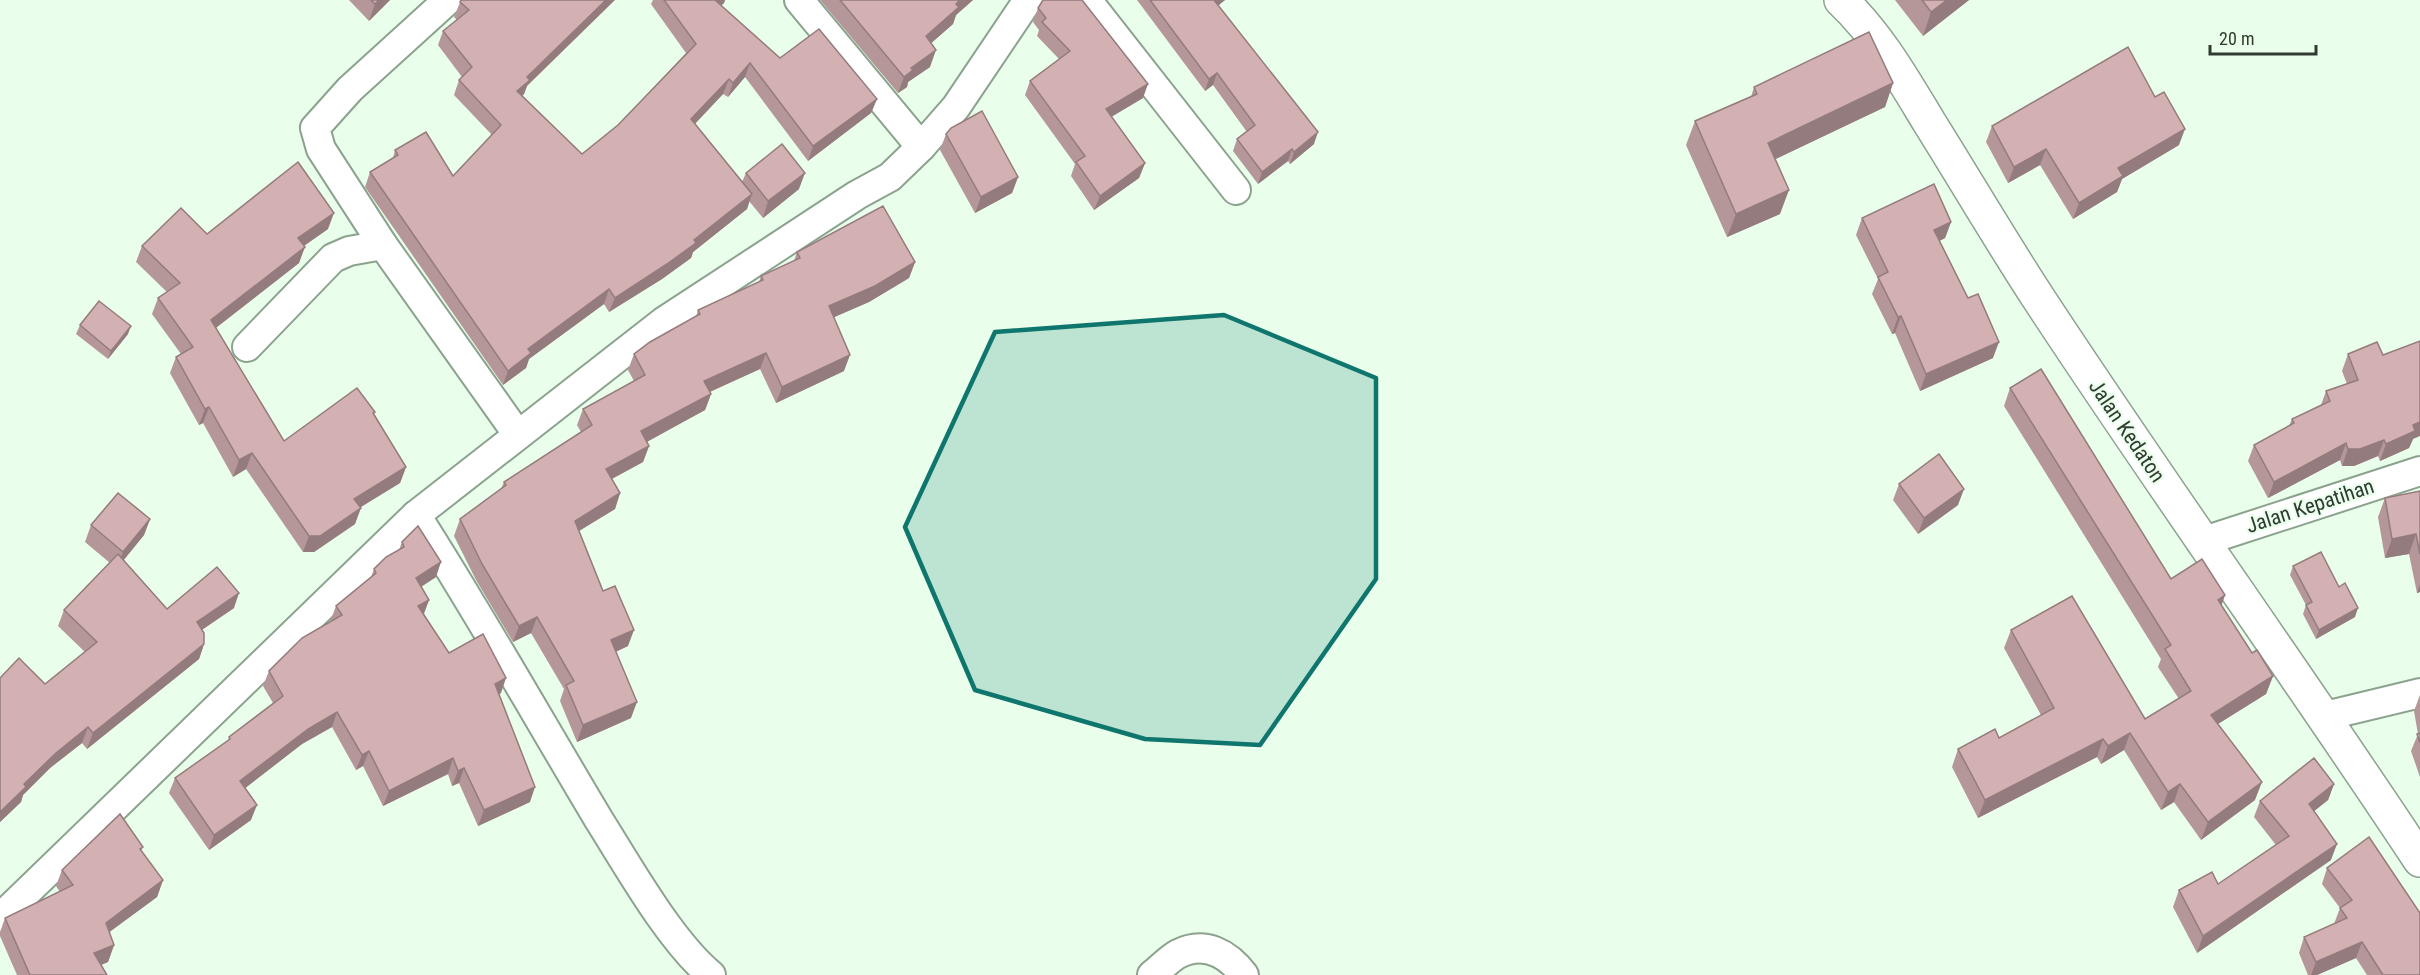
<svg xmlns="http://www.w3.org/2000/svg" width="2420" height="975" viewBox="0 0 2420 975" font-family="'Roboto Condensed',sans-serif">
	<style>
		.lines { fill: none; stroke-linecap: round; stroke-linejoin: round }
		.minor-casing { stroke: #8ba38e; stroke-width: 32 }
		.tertiary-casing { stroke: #8ba38e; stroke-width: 36 }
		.minor { stroke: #fff; stroke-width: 28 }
		.tertiary { stroke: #fff; stroke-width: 33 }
		.wall { fill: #b59799 }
		.shaded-wall { fill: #947b7d }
		.building { fill: #d3b0b2; stroke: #947b7d; stroke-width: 1.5 }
		.marked { fill: #0f766e; fill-opacity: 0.2; stroke: #0f766e; stroke-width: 4.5; stroke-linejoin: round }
		.labels { text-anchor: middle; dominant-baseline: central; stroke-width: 4.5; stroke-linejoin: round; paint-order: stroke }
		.street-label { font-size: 21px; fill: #303a31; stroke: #e9feeb }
	</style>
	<rect width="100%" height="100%" fill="#e9feeb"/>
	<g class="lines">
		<g class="minor-casing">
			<g id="minor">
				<path d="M448,0l-98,89 -35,39 6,21 62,96 135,190"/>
				<path d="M799,0l122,147"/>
				<path d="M1087,0l149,190"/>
				<path d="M247,347l86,-89 16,-7 34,-6"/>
				<path d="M416,515c64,100 122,203 183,305 29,46 71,121 112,155"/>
				<path d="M2201,542l219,-71"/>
				<path d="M2325,716l95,-23"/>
				<path d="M0,918l416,-403 247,-193 194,-127 33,-18 31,-30 35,-40 72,-107"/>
				<path d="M1152,975c9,-7 17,-16 26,-21 27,-14 50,0 66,21"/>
			</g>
		</g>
		<g class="tertiary-casing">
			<path id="tertiary" d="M1841,0c37,35 62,79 88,122 37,59 72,119 110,177 124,189 256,372 381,561"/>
		</g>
		<use href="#minor" class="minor"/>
		<use href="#tertiary" class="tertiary"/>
	</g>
	<g class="wall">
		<path d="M349,0h41l-21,21z"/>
		<path d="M461,0l66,86 -3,8 -2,2 60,58 36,-29 68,-72 -35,-49 2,-4h72l-1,3 -3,3 59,52 97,41 -6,14 -63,48 -63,-84 -17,20 -5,-3 -28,30 47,58 4,-9 53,16 -36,29 -14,-17 -2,8 -54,43 -2,6 -29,21 -53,33 -5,-8 -75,55 -3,9 -23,17 -138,-198 5,-15 23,-14 2,-8 58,26 39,-41 -38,-40 5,-15 3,-3 -24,-32 5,-14 14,-11 -3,-3z"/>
		<path d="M820,0h153l-17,15 -3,9 -22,19 -1,24 -22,15 -1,5 -9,6z"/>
		<path d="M1043,0h39l61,98 -32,19 34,46 -6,15 -45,32 -23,-34 4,-12 -50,-69 5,-14 29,-22 -22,-23 2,-6 -6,-8 5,-14z"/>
		<path d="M1137,0h88l-7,6 96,138 -24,20 -2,-3 -30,23 -25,-33 4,-12 10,-7 -34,-47 -8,6z"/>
		<path d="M1895,0h74l-46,36z"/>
		<path d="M1893,83l-8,24 -110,52 5,55 -53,23 -41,-92 9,-24 56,-24 3,-10z"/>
		<path d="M1992,126l187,19 -57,34 -5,13 -44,27 -33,-54 -32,18 -22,-41z"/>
		<path d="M946,134l72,43 -6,16 -37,20 -35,-63z"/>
		<path d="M1862,218l89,4 -6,16 -6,3 54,117 -73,33 -25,-58 -3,1 -20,-40 6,-15 -22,-44z"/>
		<path d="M328,229l-24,17 -5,17 -83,65 68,113 91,-29 -1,2 32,53 -6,16 -40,24 -5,17 -41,28h-11l-57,-83 -13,8 -30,-54 -4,2 -29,-52 6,-16 5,-3 -29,-40 6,-16 9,-6 -31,-30 6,-16 65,-12z"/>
		<path d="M797,252l118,10 -6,16 -40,24 -35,15 10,54 -68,32 -16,-34 -50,23 1,2 -6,16 -58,31 2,5 -6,16 -31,17 8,14 -5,16 -36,22 24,60 25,55 -12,6 15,66 -54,24 -17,-41 4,-12 -33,-56 -18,9 -37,-62 -22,-44 6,-17 41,-30 3,-7 77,-50 -4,-7 6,-16 51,-28 -6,-11 6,-16 62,-37 2,-7 61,-28 2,-6 33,-15z"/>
		<path d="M80,325l48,9 -20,25 -32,-25z"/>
		<path d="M2348,354l65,85 -4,9 -29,13 -2,-5 -24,10h-12l-2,-6 -72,38 -20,-37 6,-16 35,-19 3,-7 29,-14 5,-14 21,-7 -5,-13z"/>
		<path d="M2010,388l161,191 54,16 -4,10 31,48 21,23 -7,18 -48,30 37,76 -54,40 -27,-38 -13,8 -37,-60 -23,14 -4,-7 -119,61 -26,-51 6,-18 41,-11 42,-23 -37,-67 7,-18 134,89 34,-20 -21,-32 3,-8 -157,-253z"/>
		<path d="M1899,484l59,21 -40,29 -25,-34z"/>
		<path d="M2420,491v101l-3,1 -8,-39 -24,4 -7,-41 7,-19z"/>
		<path d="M150,519l-6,16 -21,26 44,48 67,-1 -32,22 2,14 -5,15 -112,90 -5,-6 -32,25 -27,27 -2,7 -21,20v-144l45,6 40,-32 -27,-26 6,-16 46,-47 -25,-21 6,-17z"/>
		<path d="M402,542l34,35 -15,10 8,13 -5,14 25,39 52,40 -2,1 31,108 -52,24 -19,-43 -7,3 -4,-12 -65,32 -20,-40 -7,4 -24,-43 -30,17 -57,44 6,32 -42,30 -40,-57 6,-15 53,-37 1,-4 44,-34 -10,-17 6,-15 61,-49 6,-16 35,-29 3,-8 25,-19z"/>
		<path d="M2293,566l62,51 -39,22 -13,-25 3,-9 -16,-30z"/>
		<path d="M2420,695v82l-9,-26 7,-17 -4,-23z"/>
		<path d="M2334,784l-6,16 -14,11 17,49 -134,93 -24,-46 6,-17 39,-6 58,-39 -22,-28 6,-16z"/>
		<path d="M143,847l-2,4 22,29 -6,17 -48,35 5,13 -6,17 -7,3 6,10h-90l-17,-39v-4l5,-14 55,-26 -4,-6 6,-16z"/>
		<path d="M2327,868l93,107h-53l-11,-17 -39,17h-9l-9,-22 5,-16 30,-13 6,-16 -18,-24z"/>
	</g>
	<g class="shaded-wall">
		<path d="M379,0h11l-21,21 6,-17z"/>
		<path d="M606,0h9l-88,86 -3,8 -12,12 5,-15 10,-14z"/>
		<path d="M714,0h11l-1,3 -15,11z"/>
		<path d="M960,0h13l-17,15 -3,9 -33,29 6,-17z"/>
		<path d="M1214,0h11l-16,12z"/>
		<path d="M1947,0h22l-46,36 8,-24z"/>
		<path d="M936,50l-6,17 -22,15 -1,5 -9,6 6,-16 7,-9z"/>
		<path d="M750,63l-5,14 -17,20 5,-14z"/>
		<path d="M1217,73l-4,12 -8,6 4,-12z"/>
		<path d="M729,79l-6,15 -37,39 5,-14z"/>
		<path d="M1893,83l-8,24 -126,60 9,-24z"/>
		<path d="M1148,84l-5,14 -42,25 5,-14z"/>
		<path d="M877,99l-6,14 -63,48 5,-15z"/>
		<path d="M2185,129l-6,16 -57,34 -5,13 -44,27 6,-16 39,-35z"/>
		<path d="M1318,132l-4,12 -24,20 4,-12z"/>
		<path d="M1292,149l-4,12 -30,23 4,-12z"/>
		<path d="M2046,149l-6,16 -32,18 6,-16z"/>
		<path d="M1145,163l-6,15 -45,32 6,-14z"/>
		<path d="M805,173l-6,16 -36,29 5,-17z"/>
		<path d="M1018,177l-6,16 -37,20 6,-16z"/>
		<path d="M1789,190l-9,24 -53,23 9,-23z"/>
		<path d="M752,194l-5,15 -54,43 -2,6 -29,21 -53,33 6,-14 79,-58z"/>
		<path d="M334,213l-6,16 -36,25 6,-16z"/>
		<path d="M1951,222l-6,16 -17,9 6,-17z"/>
		<path d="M305,247l-6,16 -94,73 6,-16z"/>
		<path d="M915,262l-6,16 -40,24 -46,20 6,-16z"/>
		<path d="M609,289l-5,15 -75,55 -3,9 -23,17 5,-14 20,-22z"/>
		<path d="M1901,316l-6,17 -3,1 6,-17z"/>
		<path d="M131,326l-3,8 -20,25 3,-8z"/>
		<path d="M1999,342l-6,16 -73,33 6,-17z"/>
		<path d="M766,353l-6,16 -62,28 6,-16z"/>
		<path d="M850,355l-6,16 -68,32 6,-16z"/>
		<path d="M711,394l-6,16 -69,38 5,-17z"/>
		<path d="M209,407l-6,16 -4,2 6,-16z"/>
		<path d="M2420,422v14l-7,3 -4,9 -29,13 6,-17 27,-19z"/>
		<path d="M2384,440l-6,16 -24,10h-12l6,-17z"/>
		<path d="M2346,443l-6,17 -72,38 6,-16z"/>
		<path d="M649,446l-6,16 -43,23 6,-16z"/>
		<path d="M252,453l-6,16 -13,8 6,-17z"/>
		<path d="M406,467l-6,16 -52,32 6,-16z"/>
		<path d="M1964,489l-6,16 -40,29 6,-16z"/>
		<path d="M620,493l-5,16 -46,28 6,-16z"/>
		<path d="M361,508l-6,16 -41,28h-11l6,-16z"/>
		<path d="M150,519l-6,16 -27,33 6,-16z"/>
		<path d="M2416,534l-7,20 -24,4 7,-19z"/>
		<path d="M441,562l-5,15 -25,16 5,-15z"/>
		<path d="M2420,584v8l-3,1z"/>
		<path d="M239,593l-5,15 -43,29 6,-15z"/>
		<path d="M2225,595l-6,18 -1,-13z"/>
		<path d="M429,600l-6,15 -5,-9z"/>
		<path d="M2358,608l-3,9 -39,22 3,-9z"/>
		<path d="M537,617l-6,16 -18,9 6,-16z"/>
		<path d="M634,630l-6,16 -23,10 6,-16z"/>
		<path d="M204,644l-5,15 -112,90 6,-16z"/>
		<path d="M2273,676l-7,18 -61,38 6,-17z"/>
		<path d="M506,678l-5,15 -11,6 5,-15z"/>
		<path d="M637,702l-6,16 -54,24 6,-17z"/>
		<path d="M337,712l-5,15 -30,17 -67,52 5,-15 68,-52z"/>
		<path d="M88,727l-6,16 -32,25 -27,27 -2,7 -21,20v-10l24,-28 32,-31z"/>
		<path d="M2130,733l-6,17 -23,14 7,-18z"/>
		<path d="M2103,739l-6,18 -119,61 7,-18z"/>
		<path d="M369,751l-6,15 -7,4 6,-15z"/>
		<path d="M453,758l-5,16 -65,32 6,-15z"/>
		<path d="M464,768l-5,15 -7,3 6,-15z"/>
		<path d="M2262,782l-7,18 -54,40 7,-18z"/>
		<path d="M2180,784l-6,18 -13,8 7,-18z"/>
		<path d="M2334,784l-6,16 -25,20 6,-16z"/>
		<path d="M535,787l-5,15 -52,24 6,-16z"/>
		<path d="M257,805l-6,15 -42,30 5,-15z"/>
		<path d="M2337,844l-6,16 -134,93 6,-17z"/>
		<path d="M163,880l-6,17 -57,42 6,-16z"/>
		<path d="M2362,942l-6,16 -39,17h-6l5,-13z"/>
		<path d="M114,945l-6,17 -20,8 6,-17z"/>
	</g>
	<g class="building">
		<path d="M371,0h8l-4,4z"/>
		<path d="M461,0h145l-79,77 3,3 -13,11 65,63 36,-29 78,-81 -32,-44h51l65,58 39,-29 58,70 -64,47 -63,-83 -17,20 -4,-4 -38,40 61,75 -58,46 2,3 -29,21 -52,34 -6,-9 -81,60 3,4 -23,18 -138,-199 28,-17 -3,-5 31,-18 27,44 48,-51 -42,-45 13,-13 -29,-36 26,-21 -9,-8z"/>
		<path d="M840,0h120l-4,4 3,3 -33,29 10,14 -25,18 2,2 -9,7z"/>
		<path d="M1043,0h39l66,84 -42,25 39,54 -45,33 -24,-34 9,-6 -55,-75 40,-30 -28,-29 4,-4 -8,-10z"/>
		<path d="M1150,0h64l104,132 -24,20 -2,-3 -30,23 -25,-33 18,-14 -38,-52 -8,6z"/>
		<path d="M1922,0h25l-16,12z"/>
		<path d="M1869,32l24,51 -125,60 21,47 -53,24 -41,-93 62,-27 -3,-7z"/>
		<path d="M2128,47l27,50 9,-5 21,37 -67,39 5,8 -44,27 -33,-54 -32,18 -22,-41z"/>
		<path d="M982,111l36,66 -37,20 -35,-63 5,-6z"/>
		<path d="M782,144l23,29 -37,28 -22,-28z"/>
		<path d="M298,162l36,51 -36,25 7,9 -94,73 73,121 73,-53 18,24 -2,1 33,54 -52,32 7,9 -41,28h-11l-57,-83 -13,7 -30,-53 -4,2 -29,-52 17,-10 -35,-49 22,-15 -38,-37 39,-38 26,26z"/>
		<path d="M1934,184l17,38 -17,8 34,68 10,-4 21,48 -73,32 -25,-58 -3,1 -20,-40 10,-5 -26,-54z"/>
		<path d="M883,206l32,56 -40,24 -46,20 21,49 -68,32 -16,-34 -62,28 7,13 -70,37 8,15 -43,23 14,24 -45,28 28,70 12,-5 19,44 -23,10 26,62 -54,23 -17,-40 8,-4 -37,-64 -18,9 -37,-62 -22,-45 46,-34 -2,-3 88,-57 -9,-16 62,-34 -11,-21 16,-12 50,-28 -2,-4 65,-30 -2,-4 39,-18 -3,-6z"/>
		<path d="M99,301l32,25 -20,25 -31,-26z"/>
		<path d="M2420,341v81l-7,3 2,6 -29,13 -2,-4 -24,9h-12l-2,-6 -72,39 -20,-37 40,-22 -2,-4 38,-18 -4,-10 32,-11 -10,-26 29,-12 6,13z"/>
		<path d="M2041,369l130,210 31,-20 23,36 -7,5 34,53 5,-3 16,26 -62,39 51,67 -54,40 -28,-38 -12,8 -38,-59 -22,13 -5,-7 -118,61 -27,-51 37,-20 4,9 55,-30 -43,-78 61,-34 73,123 46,-28 -26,-42 6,-4 -161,-257z"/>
		<path d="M1939,454l25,35 -40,29 -25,-34z"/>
		<path d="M2420,491v63l-4,-20 -24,5 -7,-41z"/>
		<path d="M118,493l32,26 -27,33 -32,-27z"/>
		<path d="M418,526l23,36 -25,16 13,22 -11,6 31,47 34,-19 23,44 -11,6 40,103 -51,23 -20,-42 -6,3 -5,-13 -64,33 -20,-40 -7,4 -25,-43 -29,17 -68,52 17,24 -43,30 -39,-57 55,-39 -1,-2 54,-41 -14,-25 33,-33 40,-23 -6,-9 40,-33 -2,-4 12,-12 18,-10 -2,-5z"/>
		<path d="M2321,552l18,35 6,-4 13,25 -39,22 -13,-25 6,-3 -19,-36z"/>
		<path d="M118,554l49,55 50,-42 22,26 -42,29 7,11v11l-111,89 -5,-6 -32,26 -32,31 2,3 -26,25v-134l19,-20 26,26 52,-42 -33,-32z"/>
		<path d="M2420,733v10l-3,-9z"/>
		<path d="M2314,758l20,26 -25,20 28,40 -134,92 -24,-46 33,-18 6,12 71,-48 -29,-35z"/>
		<path d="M120,814l23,33 -3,2 23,31 -57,43 8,22 -20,8 13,22h-77l-25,-57 68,-33 -11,-15z"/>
		<path d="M2369,837l51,76v62h-37l-21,-33 -46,20 -12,-25 43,-19 -7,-10 12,-8 -25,-32z"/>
	</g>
	<path class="marked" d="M1224,315l152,63v201l-116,166 -115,-6 -170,-49 -70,-163 90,-195z"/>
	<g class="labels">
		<g class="street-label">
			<text transform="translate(2127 431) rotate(56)">Jalan Kedaton</text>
			<text transform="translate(2310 506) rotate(-18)">Jalan Kepatihan</text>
		</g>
	</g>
	<path d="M2210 45v9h106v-9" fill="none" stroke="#303a31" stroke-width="3"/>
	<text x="2219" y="45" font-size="18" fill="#303a31" stroke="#e9feeb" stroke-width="4.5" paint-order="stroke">20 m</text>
</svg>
